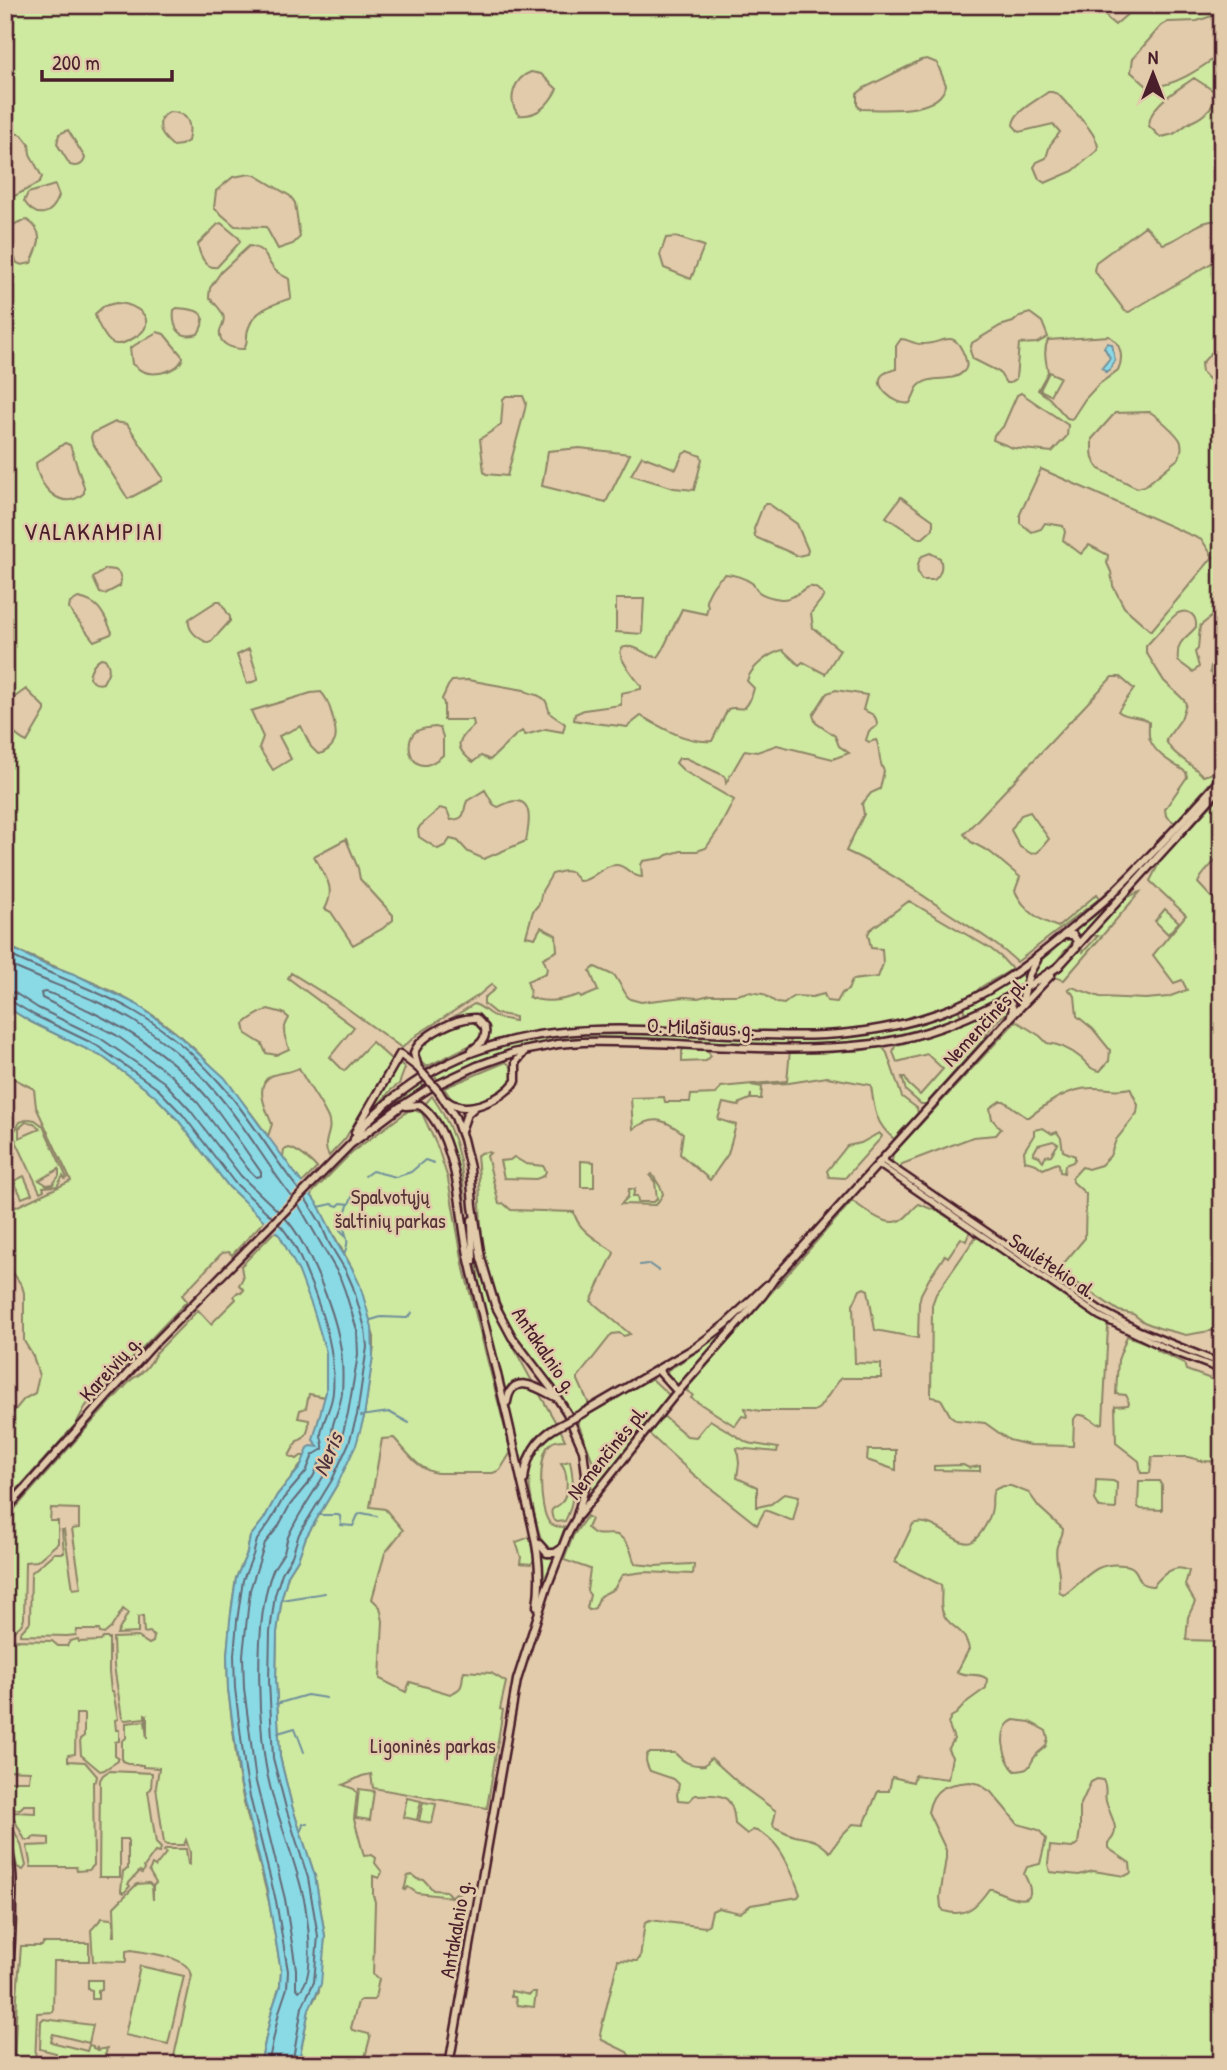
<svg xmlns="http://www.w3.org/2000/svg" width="1227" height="2070" viewBox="0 0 1227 2070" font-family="'Patrick Hand',sans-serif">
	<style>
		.green { fill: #cee9a0; stroke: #8c8466; stroke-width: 2; fill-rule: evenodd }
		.water { fill: #8adae6; stroke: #708f9b; stroke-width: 2 }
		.pier { fill: #e1cbaa }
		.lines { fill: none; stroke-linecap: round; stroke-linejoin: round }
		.shore { stroke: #646a76; stroke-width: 2 }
		.stream { stroke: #708f9b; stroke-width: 2 }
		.secondary-casing { stroke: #4a1f2b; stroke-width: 10 }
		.primary-casing { stroke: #4a1f2b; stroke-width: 11 }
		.secondary { stroke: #e1cbaa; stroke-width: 5 }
		.primary { stroke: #e1cbaa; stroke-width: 6 }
		.primary-bridge-casing { stroke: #4a1f2b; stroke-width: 11; stroke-linecap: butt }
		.primary-bridge { stroke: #e1cbaa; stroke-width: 6 }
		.labels { text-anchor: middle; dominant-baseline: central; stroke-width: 5; stroke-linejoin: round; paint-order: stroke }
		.street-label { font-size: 21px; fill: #4a1f2b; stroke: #e1cbaa }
		.park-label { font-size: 21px; fill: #573337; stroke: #e1cbaa }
		.water-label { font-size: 23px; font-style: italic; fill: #50323e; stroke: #e1cbaa }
		.quarter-label { font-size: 24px; letter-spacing: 2px; fill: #4a1f2b; stroke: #e1cbaa }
	</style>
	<rect width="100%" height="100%" fill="#e1cbaa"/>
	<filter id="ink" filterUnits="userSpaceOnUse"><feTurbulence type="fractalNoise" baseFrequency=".0143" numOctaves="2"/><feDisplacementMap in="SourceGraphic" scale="14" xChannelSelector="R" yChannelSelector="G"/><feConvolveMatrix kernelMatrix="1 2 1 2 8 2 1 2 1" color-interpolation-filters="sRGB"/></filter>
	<g filter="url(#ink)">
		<g class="green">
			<path d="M5,5h1095l8,14 7,6 23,-20h84l-1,8 -24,8 -29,1 -7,4 -28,32 -2,14 17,15c27,0 53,-19 74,-34v168c-24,-4 -38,18 -59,23l-18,-18 -49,36 -2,8 31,41 4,1 93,-55v84l-21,23 1,8 20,20v226l-7,-4 -15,12 -2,23 -3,3 4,15 -6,5 -15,-11c-2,-21 7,-21 18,-34 1,-11 -7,-19 -18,-14 -7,4 -25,26 -32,33v6l18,29 20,19 2,4 -5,15 -15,21c4,14 27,24 37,36l10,-3 4,2 -42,48 -9,-7 -1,-7 22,-32 -1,-5c-12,-8 -30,-17 -36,-32 -2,-5 -1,-12 -1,-18 -11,-8 -22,-3 -31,-11l16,-22 -14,-12h-8l-148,157 7,8 19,10 30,25 -5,14c9,19 23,29 43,36l39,-33 3,4 -83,64c-21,-20 -46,-34 -70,-50 -32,-22 -65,-45 -101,-61l18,-37 -2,-10 9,-11 9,-4 4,-18c-7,-12 -3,-23 -8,-31l-7,2 -3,-2 3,-9 8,-5c0,-11 -4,-12 -14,-16l4,-15 -31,-5 -9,3 -14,22 3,8 19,13 4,10 10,7 -16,6 -56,-14 -20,7 -12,-2 -19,33 -1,-7 -39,-18h-7l-3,5 8,8 50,29 -15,29 -13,19 -9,3h-16l-14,4 -4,3 -20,3 -2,4 1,12c-13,-1 -15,-12 -26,-12 -15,0 -23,16 -37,16l-7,-9 -8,-1 -12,3 -10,17 -3,13 -6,7 -7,25 9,2 6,-11 15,8 1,16 -14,7 4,10 -1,5 -19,8 3,9 -1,7c17,7 33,3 50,-2l2,3 17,-7 -8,-20 5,-4 20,9 12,20 3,3 11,3 43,-5 14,1 12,-3h27l11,-3 15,2 14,9 7,1 10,-8 18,1 12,-3 3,7 10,1 5,-9 6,-3 4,-10 26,-3 5,-13 -1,-15 -11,-1 -3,-14 2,-4 39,-29 82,48 10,8 11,12c-10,7 -22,12 -32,19 -6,6 -12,11 -21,15 -125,52 -256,16 -386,24 -30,2 -59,9 -89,18 5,-12 4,-20 -6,-29l-12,-1 -27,11 35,-22c7,2 10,6 16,10 8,5 16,5 25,7v-4l-20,-4 -11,-9v-6l11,-9 -3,-5 -13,11 -61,39 -16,14 -58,-42 -53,-33 -3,5 66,49 -24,30 14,14 28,-29 20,18 -47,79 -16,17c-9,-16 5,-22 -1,-38 -8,-18 -21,-33 -29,-50 -9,5 -19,4 -28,8 -18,9 -4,36 1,48l-4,12c-36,-50 -77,-99 -131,-131 -42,-25 -88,-39 -132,-60v-232c1,12 10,24 22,29l18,-31v-3l-19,-19 -21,15v-503l34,-18 3,-6 -12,-23 -1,-10 -7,-9 -11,-3 -6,1zM927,59l10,4 9,22c-7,30 -61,24 -85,24l-4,-4v-11l7,-6 57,-28zM531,72l10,2 16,15c-8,15 -19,28 -38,26 -13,-14 -5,-37 12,-43zM1194,78l23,15v6c-10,13 -12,17 -26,23 -15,8 -10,12 -31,15l-11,-11c0,-22 29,-36 45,-48zM1048,92h4l6,2c11,13 42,40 40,56l-25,21 -28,12 -6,-4 -5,-12 3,-5 9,-4 4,-13 10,-13 -7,-8 -34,8 -6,-7c1,-14 23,-24 35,-33zM169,112c20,0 23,12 19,29l-7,4 -8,1c-10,-9 -15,-14 -12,-28zM68,130l17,28c-2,8 -8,9 -15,7l-13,-21 2,-10zM250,174l5,1 35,21 5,7 5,34 -7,7 -15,5 -12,-22 -31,-1 -21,-18 2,-17 17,-14zM55,185l4,11c-7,20 -23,24 -35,5l4,-8zM27,220c19,12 12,26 4,43l-9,2 -5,-2c-9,-19 -17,-39 10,-43zM221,223l18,15 1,4 -23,25c-12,2 -18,-13 -19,-23l20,-20zM676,237l28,9 -13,33 -27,-11 -4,-13 6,-17zM249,246c18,3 15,11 25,23 3,4 10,7 15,10l2,19c-16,6 -36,11 -42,29 -4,8 0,14 -5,22 -11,0 -26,-4 -24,-18 1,-5 6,-10 3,-16 -2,-6 -10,-13 -14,-18l1,-9 11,-16zM116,303c11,0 36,8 29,25 -3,7 -22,17 -29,16 -5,0 -9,-5 -12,-10 -4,-6 -8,-12 -9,-20l9,-8zM177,308c20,1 34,4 21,26 -19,6 -26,-7 -24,-24zM1030,313l12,9 6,15 -11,6 -18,1 -3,35 -6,4h-4l-7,-11 -26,-13 -3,-8 2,-8 28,-17 13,-4 7,-6zM157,332l7,2 19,23c-3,14 -28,20 -41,14 -4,-2 -7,-5 -10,-7l-2,-16zM1109,336c12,7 15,22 9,34l-20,15 -13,14 -13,20 -5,-1 -18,-20 -11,-8 10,-18c-2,-10 -5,-22 0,-32zM901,339c7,0 12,5 20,5 23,1 32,-19 44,13 2,6 3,11 -2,15 -11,12 -35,1 -46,16 -2,4 -4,10 -7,15 -14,4 -42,-20 -25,-30 4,-2 8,-3 11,-4v-23zM1021,393l47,32 -1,11 -15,16 -39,-4 -20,-8 1,-5 9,-8 14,-32zM506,396h17l3,7 -1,6 -18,67 -21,-2 -2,-2 -4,-33 21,-14 2,-26zM1150,412c8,5 25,20 30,28 3,6 1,12 -1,18l-34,28 -8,2 -38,-19c-8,-9 -7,-18 -7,-30l23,-26zM115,422l12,2 36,54 -1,3 -34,18 -36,-57 -1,-5 2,-4zM65,443l5,2 14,42v6c-22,21 -47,-8 -48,-30zM580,448l50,6 -24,48 -64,-16 6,-35zM688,451l13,5 1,3 -8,31 -20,-2 -43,-13 11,-19 34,13 7,-15zM1041,469l161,71 11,17 -62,74 -27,-24 -11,-21 -2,-14 -4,-9 1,-8 -19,-10 -8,9 -18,-14 2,-8 -2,-6 -18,-3 -4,6 -9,3 -12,-9v-9zM901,497l32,23v9l-10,9h-5l-32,-21zM765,504h4l28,20 11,26 -1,4 -9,2 -43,-19 -1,-8 9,-23zM930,553l10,5c3,8 1,17 -6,22h-12c-7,-7 -5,-17 0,-24zM106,569l9,1 4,3 2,6 -1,7 -15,8 -5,-1 -7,-15zM725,574c8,0 20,4 27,9 3,3 4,7 7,9 5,4 15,6 22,7 21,1 26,-26 43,-3l-13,17 2,15 27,22 -15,24 -22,-12 -4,3 -16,-15c-14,3 -33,18 -36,31l7,7c-1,5 -5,17 -10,20 -4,2 -9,-2 -16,1l-16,32c-25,2 -50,-13 -71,-25l-14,11c-18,-3 -35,-3 -53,-7l1,-6 9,-4 37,-5v-12l20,-4v-3c-4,-6 -37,-42 -10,-39 10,1 16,10 27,10l3,-4 21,-44 24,5 2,-8 -2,-6c5,-11 9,-19 19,-26zM78,598c22,4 25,15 34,34l-1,2 -17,7 -25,-32 1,-6zM616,599h28l-2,35 -26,-2zM217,601h3l10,16v4l-19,21 -3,1c-10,-5 -21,-12 -19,-24zM249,649l9,29v2l-11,4 -10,-29zM101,658l4,1c7,10 3,14 -2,24 -6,2 -10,0 -14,-5 1,-8 4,-16 12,-20zM468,680l56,10c6,5 11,3 17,7 7,3 6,10 9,16 3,4 11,7 15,11l-2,8 -17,-3 -21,6 -3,-4 -6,4 -26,25 -9,-4 -8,6c-21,-15 -15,-22 1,-37l-1,-5h-29v-16l-2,-5 6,-13 4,-5zM321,692c8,7 17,38 14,48 -3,8 -10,13 -17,14l-7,-7 -10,-21 -22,10 12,23 -18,11 -14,-22 4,-11 -12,-26 60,-18zM435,727l5,1 3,9v18c-4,4 -14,11 -20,10 -14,-2 -17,-22 -9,-32 5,-5 15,-5 21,-6zM485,790l8,14 5,3c5,-2 12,-6 17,-6 20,-1 13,29 11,40l-42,18 -16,-7 -10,-11 -8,-2 -4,6 -8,4 -19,-12 -1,-7 2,-4 20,-18 7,2 4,10c17,-1 11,-9 16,-19zM346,839l12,29 2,11 33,36v5l-11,9 -29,16 -22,-33 -6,-3c12,-22 -1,-34 -11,-53zM268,1009l15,4 6,5c-8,14 -5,16 0,31l-13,6 -10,-2 -4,-9 -16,-10 -2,-10c7,-7 15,-10 24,-15z"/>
			<path d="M1049,372l11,5 -10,18 -10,-5z"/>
			<path d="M1215,662l7,1v24l-12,-15 1,-6z"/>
			<path d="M1222,794c0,13 3,46 -1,57 -5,13 -19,20 -23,32l13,14 8,1 3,-3v434l-36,6 -27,-7 -15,-6 -11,-8 -14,-3 -61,-41 27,-32 1,-44 -13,-12 -1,-4 10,-11 6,2 13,-4 9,-9 6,-16 21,-27 1,-8 -8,-17c-13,4 -26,-1 -39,0 -25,1 -43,15 -62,29h-3l-22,-16h-4l-10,7 2,11 9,10 -5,6 -23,2 -71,27 -2,5 -7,-5 -1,-4 1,-6 123,-133 24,15 7,7c13,1 23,6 34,15 7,6 9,12 19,13l9,-10 1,-11 -17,-21 -16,-13 -2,-20 -7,-7 4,-2 28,10 46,2 22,-2 19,-7 -5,-10 -8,3 -21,-28 33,-40 -36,-34 11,-22z"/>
			<path d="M1030,812l19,27 -11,13 -6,2 -12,-7 -9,-17 10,-15z"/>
			<path d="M1151,859l-71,79 -9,-6z"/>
			<path d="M1140,892l-76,88 -10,-3 27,-30 2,5 15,-16 -6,-1c9,-15 31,-39 48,-43z"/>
			<path d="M1165,909l14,13 -11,12 -13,-13z"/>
			<path d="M1066,939h5l1,4 -25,29 -16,9c2,-19 21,-30 35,-42z"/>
			<path d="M1028,968l-3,17c-16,8 -43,27 -61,27v-6z"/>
			<path d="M1003,1002l7,5 -2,5c-11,7 -19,15 -25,28l-57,64h-5l-15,-13 -4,-14h3l3,7 12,11 23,-26 -16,-15 -30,8 -4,-10 2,-6 30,-9z"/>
			<path d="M5,1006l26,16 72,35 51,38 24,25 51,67 36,33 -33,35 -3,-3 -7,1 -40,42 5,6 -82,86 -7,4 -13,16 -9,17 -71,79v-81l19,-23 11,-6 4,-17 -6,-20 -9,-15v-48l-2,-7 -17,-25v-49l66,-31 -35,-74 -2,-18 -29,-15z"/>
			<path d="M958,1009l3,7c-59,22 -106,28 -169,29l-2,-3 2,-2h15l16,-2 113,-21z"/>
			<path d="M473,1020l10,10 -2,10 -55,27 -8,-8 -2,-6c13,-18 37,-28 57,-33z"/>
			<path d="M620,1032l167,6 -1,7 -168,-6 -48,1 -48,8 -33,9 -51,23 -5,-6c34,-18 69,-30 106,-37 26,-5 55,-4 81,-5z"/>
			<path d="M880,1047l3,1 4,5 15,44 15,11 1,5 -24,26c-19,-16 -20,-30 -23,-54l-44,-8 -38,6 -38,2 11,2 -1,12h-10v-5l-1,5 -10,4 -1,3 -16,-3 -5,16 18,6 -8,29 -18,26 -30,-26 3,-21c-19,-14 -28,-18 -50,-4l-2,-31 33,-1 1,5h25l1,-7 25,-1 5,-7 66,-6 3,-31 67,1z"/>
			<path d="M685,1048h20l6,8 -5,5 -24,1v-11z"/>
			<path d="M397,1060l8,8 -6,16 -8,6 -22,26z"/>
			<path d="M506,1062l7,6 2,10c-13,15 -33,24 -53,27l-10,-5 -8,-12z"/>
			<path d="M420,1082l5,6 -42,28 -3,-1z"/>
			<path d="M432,1096c31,44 32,85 35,137l-15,-83 -5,-12 -22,-34z"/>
			<path d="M414,1110l8,3 16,35 10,31 16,90 47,183 -11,18 -7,3h-56c-19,-3 -30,-21 -43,-35l-12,1 -12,68 15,2 18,21 -18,23 -13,46 8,8 3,14 -3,58 26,13 4,-10 40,12c16,-7 10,-9 14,-23l27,2 15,9 -6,27 3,1 -16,98 -114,-20 -2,-14 -9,2 -19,9 11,4 3,4 -3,26 10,37 8,-1 4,3 -1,5 7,9 -3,6 -6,-2v19l2,7 -2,73 6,4 -4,19 -1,2h-13l-3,2 -7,26 1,2 17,4 1,4 -7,27h-65l11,-56 10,-18 6,-55 -10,-60 -23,-70 -12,-49 -4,-77 1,-48 5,-35 6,-22 10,-16 8,-22 32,-54 26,-66 10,-70v-10l-22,-69 -41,-74 41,-42 56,-41z"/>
			<path d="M29,1119l6,1 8,6 24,52 -2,1 -2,-3 -6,10 -14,1 1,3 -4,2 -31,-66 4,-2 3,5 4,-7zM26,1122l8,1 6,6 -21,9v-10zM59,1169v7l-6,8 -6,1 -8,-5z"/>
			<path d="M1043,1128l9,6 5,-2 4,6 2,13 12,5v3l-2,3 -8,3 -1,8 -4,-1 -1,-8 -2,-1 -14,6 -7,-5 -11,-3 -1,-10 10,-16v-5zM1053,1141l5,3 -7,11 -5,1 -3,5 -4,-5 -6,-2 5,-9z"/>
			<path d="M879,1133l3,3 -1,2 -36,40 -16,-1 -2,-6 20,-25 14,-3z"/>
			<path d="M289,1148c9,2 22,13 28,20l-15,15 -19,-26 1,-7z"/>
			<path d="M487,1152l3,1 -3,3 12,48 4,-1 8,7 63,2c3,18 25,29 39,39l1,2 -23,48 39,33 -6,2 -5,-3 -7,1 -34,43v3l10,22v3l-17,11c-38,-54 -77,-101 -88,-169 -4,-30 -2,-60 -6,-91l3,-3z"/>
			<path d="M514,1157l12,7 17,2 3,5 -2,5 -8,3 -32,-1 -4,-17 10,-1z"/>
			<path d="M581,1161l13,1v25h-13z"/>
			<path d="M652,1174l9,14 2,6 -7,11 -35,-1 7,-7 1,-8h6l-2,7h4l1,6h16l3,-3 -2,-17 -5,-6z"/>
			<path d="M24,1176l8,18 -10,4 -8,-17z"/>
			<path d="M852,1201c13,8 35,29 51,18 6,-4 10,-11 16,-15l12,5 2,-1 22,14 1,-1 14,10 -4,10 -5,-3 -13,19 -3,-2 -16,24 -8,15 -2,9 -1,35 -43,-8 -7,-40 -4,-2 -4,2 -7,15 2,58 26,1v14h-40l-22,30 -5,3h-54l-15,-3 2,9 -5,-1 -7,10 -44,-28 2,-3 -6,-4 1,-4z"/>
			<path d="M276,1230c20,26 46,90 50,123 1,13 0,26 0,39l-1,5 -16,-3 -3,14 -6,2 -2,8 11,2c0,10 -2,19 -12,21l-8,15 8,3 4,-3h4l-1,5 -27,34 -13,24 -14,18 -3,16 -11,25 -4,26 -5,51 1,34 10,82 5,27 26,104 12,69 -1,15 -8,24 -12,55h-83l-4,-4 19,-86c-6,-20 -42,-21 -60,-25l-6,1v11l-33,-1 -2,-31 11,-12 9,1 3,2 -1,15h2l-1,-29 23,-23 12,-1 3,3 1,14v-14l3,-3 -7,-12 3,-6 3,2 11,-14 -2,-2 2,-2h20l2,15 2,1v-13l-4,-12 -2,5h-17l-3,-2 -8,-56 3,-19 -16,-1v-2h-10l-11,-4v-20l4,-3v-15l19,-2 2,18v-24l-2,-1v4l-20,2 -3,-2 -8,-52 -1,-28 25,-1 11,7 4,-2 1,-5 -4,-5 -6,1 -1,-17 -5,1v16l-21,1 11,-21 -5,-4 -12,19 -7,6 -4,-1 -1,-3h-22l-1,5 -9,1 -47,-1v-2l10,-11 1,-49 23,-20h10l-2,-23h2l9,59 8,-1 -9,-59 7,-1v-19l-28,-1 -1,13h8v22l-21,18 -12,1 -1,57 -3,6 -16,14v-119l79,-89 48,-52c10,-5 19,-15 24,-26l42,-43 13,14 25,-25 -2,-3 4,-4 3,1 3,-3 -5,-5 4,-7 -2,-12z"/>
			<path d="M475,1235c8,59 30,97 58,148 -12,-3 -20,0 -27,10 -15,-52 -30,-104 -31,-158z"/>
			<path d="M975,1238h5l126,85 2,4 -5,96 -5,1c-6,-4 -14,-11 -21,-9l-3,4 -1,27 -44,-1 -20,-5 -24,-17 -29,-3 -6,-5 -9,-16 -10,-2 1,-92 4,-11z"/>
			<path d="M747,1308l-67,77h-3l-10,-12 1,-3 20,-12z"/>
			<path d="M1127,1336l30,11 -1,3 28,13 2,7 36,13v79l-19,-1 -15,-4h-36l-2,16h-9l-2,-12 -23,-18 -1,-37 13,-1 1,-2 -3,-8 -10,-1 2,-34z"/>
			<path d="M650,1377l19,18 -74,95 -4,-2 2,-26 -16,-42z"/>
			<path d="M526,1386l13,7 17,30c-19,13 -31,26 -34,49l-14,-71c3,-9 9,-14 18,-15z"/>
			<path d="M662,1415l25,21 9,1 14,-17 38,23 30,5 -1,4 -40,-4 2,15 -2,15 20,9v20l14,-3 14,-11 14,3 -6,25 -28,-11 -8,15 -64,-51 -45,-41z"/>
			<path d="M560,1429l5,11c-6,0 -11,0 -16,5 -11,12 -10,64 0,77 4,5 10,5 16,5l-7,19 -4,5 -8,-2c-7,-10 -9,-25 -12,-37 -8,-35 -11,-64 26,-83z"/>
			<path d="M868,1450h28v20l-29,-10z"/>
			<path d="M570,1461c4,19 5,42 -5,60l-8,1 -4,-3c-5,-14 3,-9 9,-17 7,-9 6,-31 -1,-39z"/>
			<path d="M963,1465l6,3 11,-2v5l-46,-1v-4z"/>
			<path d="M1096,1480l17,1 4,2 -1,26 -16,-1 -5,-8z"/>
			<path d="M1139,1481h20l3,5v24l-21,-1 -3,-2z"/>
			<path d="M1004,1486h7l18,7 10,14 24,22c0,7 -4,11 -6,17 -3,11 2,19 2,30 1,7 -1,11 1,17l4,2c22,-15 29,-34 59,-30 4,0 8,1 11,4 8,9 2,16 19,17 10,-12 21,-23 36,-15l-4,14 10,17 -7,15 -2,23 34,1 2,-14v438h-592l1,-6 -4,-7 -25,-12 -2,-6 18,-74 19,1 3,-3 5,-36 5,-2 55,7 4,-3 3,-13 6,-3 22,5 11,-8 47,-8 2,-3c-8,-22 -21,-59 -47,-64l-6,4 -12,-10c-2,-30 -12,-30 -40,-29l-6,6 -11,-1 -1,-5 2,-11 -5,-5 -24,-8c-3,-6 -6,-12 -2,-18h27c9,10 16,13 30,12l6,-7 32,29 33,24 -3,13 1,3c7,3 14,7 21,9 18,4 20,2 35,16l12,-17 11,-11 11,1 14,-34h11l3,-14 21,5 2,-7 33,4 4,-22 -4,-7 6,-11 -6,-16 3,-6 5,-3 12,-13 18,-13 1,-9c-7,-7 -20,-2 -30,-7l12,-23c-5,-23 -20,-20 -26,-36 -4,-9 0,-18 -2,-28l-46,-23 18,-38c22,-9 46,27 60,17 9,-7 18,-23 19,-34 1,-5 -1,-12 2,-16 2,-3 7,-4 10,-5zM1014,1720l16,2 16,9 2,7 -2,8c-3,3 -6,5 -9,8 -10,11 -3,16 -22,17 -12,-11 -19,-44 -1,-51zM1097,1779l6,1c5,8 1,13 3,21 4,16 17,29 2,42v5l22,15 1,10 -6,3 -32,-5 -14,4 -29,-3 -2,-8 2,-18 22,2 6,-5 2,-13v-24l11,-24zM970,1782l9,2 12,8 27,32 21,6 7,9 -6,25 -13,3 -3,7c20,37 -14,24 -32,15h-3c-12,17 -23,29 -45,22l-3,-4 -1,-10 6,-39v-8l-18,-38c5,-25 18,-28 42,-30z"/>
			<path d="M587,1516l4,3 -4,9c3,2 6,5 9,6 13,3 20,-6 31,10 5,6 5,14 8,20l20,2 36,-2 3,1 -1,9 -49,-2 -22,3 -8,14 -14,7 -5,12 -6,2 -2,-2 3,-13 -3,-4 3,-22 -26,-9 9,-24z"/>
			<path d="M530,1537l4,23 -3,4 -11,-1 1,-6 -5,-15z"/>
			<path d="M541,1554l7,4 7,-1 -12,32z"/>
			<path d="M103,1638h6v34l2,19h2l5,28 -3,1 1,10h3v11l-4,1v14l3,2v3l-14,9 -4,1 -19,-16 -1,-16 4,-3v-22h-8l-1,40 -7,1v6l17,1 12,14 -1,5 -3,1 1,83 -5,5 -12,1 -1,-4h-45l-4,-21 22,-1v-7l-16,-1 -1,3h-7l-13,-25 3,-3 20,1v-8h-11l-4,4h-9l-6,-6v-22h24l1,-10 -25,-1v-124l8,-6 39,1 6,5h9l3,-5 8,-2 1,3 22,-1z"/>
			<path d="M109,1771l43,2 -1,16 -3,2 8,52 5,5 -2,5 -4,-1 -11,15 1,2 -3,4 -2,-2 -12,13 2,2 -6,7 -3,-2 2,-20 5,-2v-30h-8v38h-21l1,-97 3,-5z"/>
			<path d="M359,1789l15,2 -4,29 -14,-2z"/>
			<path d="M407,1798l14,3 -4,19 -14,-3z"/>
			<path d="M423,1802l13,2 -4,19 -13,-2z"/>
			<path d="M5,1813l16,31 5,22 -3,4 -6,-3 -3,-16 -9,-19z"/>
			<path d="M412,1875l5,4 7,1 9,10 13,1 5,6 5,-4 4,3v2l-43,-5 -9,-6 -3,3 -1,-1c3,-5 1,-9 4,-13z"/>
			<path d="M43,1943h46v18h-35l-1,51 -16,1 -2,52h-21l3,-69 4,-50h21z"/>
			<path d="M140,1966l44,10 -16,68 -43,-9z"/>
			<path d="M88,1980h14v9l-4,1v9h-6v-9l-4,-1z"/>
			<path d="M511,1991l19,4 2,-3h4l-2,15 -17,-2 -2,-8h-4z"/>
			<path d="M43,2019l50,6 -4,18 -36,-9 -2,8 36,9 2,-6 4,1v2l3,1 1,-2v3l10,-2 -4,17h-45l-10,-3 -1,3h-6l-1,-8 14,3 2,-7 -16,-4 1,-28z"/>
		</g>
		<g class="water">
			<path d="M1107,343l5,1 3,17 -4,6 -1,3 -4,2 -4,-4 8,-10 -6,-11z"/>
			<path d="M5,945l39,19 30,10 64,31 40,30 47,43 94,128 19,39 14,23 8,17 12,42 1,29 -9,61 -8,28 -18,38 -32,54 -8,22 -10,16 -6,22 -5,35 -1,48 4,77 12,49 23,70 10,60 -4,48 -12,25 -11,56h-38l12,-55 8,-24 1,-15 -14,-81 -26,-105 -13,-96 -1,-34 3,-35 6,-42 11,-25 3,-16 14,-18 13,-24 23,-27 8,-20 3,-2 8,1 -6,-7 13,-48v-40l-12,-40 -15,-40 -19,-36 -51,-49 -51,-67 -24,-25 -51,-38 -72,-35 -26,-16z"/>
		</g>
		<path class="pier" d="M305,1181l8,11 -40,41 -10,-10z"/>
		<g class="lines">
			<g class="shore">
				<path d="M5,953c42,21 87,34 127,57 32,18 63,45 87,72 30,33 52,73 80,108"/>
				<path d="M5,963c42,20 87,33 127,57 29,18 59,43 81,69 30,33 52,73 79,108"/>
				<path d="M5,991l10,2 23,15 62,30 64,44 26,28 51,66 37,35"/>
				<path d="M45,992c16,4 30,12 45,19 43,21 86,49 117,86 19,24 36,50 54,75v4l-5,1 -8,-8 -50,-66 -27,-28 -55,-40 -74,-37 -1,-5z"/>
				<path d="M5,1000l6,1 23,14 62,30 62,44 25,26 51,67 38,35"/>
				<path d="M285,1218c22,23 48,90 54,121 4,17 4,37 3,54 -2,20 -14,31 -9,51l4,2 4,-6 7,-27 10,-58 -1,-25 -12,-39 -6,-16 -41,-71"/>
				<path d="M328,1458l3,2v3c-13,25 -32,48 -43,74 -2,5 -2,10 -4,15 -3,6 -8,12 -11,18 -20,49 -16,165 -3,216 10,40 27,78 35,118 3,19 11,74 -6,87l-3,-4v-18l-11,-70 -29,-117 -12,-94 -1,-33 7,-65 15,-47 13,-16 12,-22 23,-28 7,-15z"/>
				<path d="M268,2065l11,-53 8,-24 1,-17 -12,-70 -26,-104 -5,-27 -10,-82 -1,-33 3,-34 6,-41 10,-25 4,-15 13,-18 13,-23 23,-27 7,-17 10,-6c1,-6 -2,-9 -2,-15 2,-15 11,-27 12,-42 3,-38 -8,-71 -21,-106 -9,-21 -17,-45 -33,-62"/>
				<path d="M292,2065l10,-58 12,-25 4,-46 -10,-58 -22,-70 -13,-50 -4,-77 1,-49 5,-37 7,-22 10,-17 7,-22 33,-54 17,-37 8,-28 10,-68 -2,-19 -12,-41 -7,-16 -17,-28 -9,-21 -15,-24"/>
			</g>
			<g class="stream">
				<path d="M365,1176l7,-5 24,6 15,-5 14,-12 9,3"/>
				<path d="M319,1207l13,-3 6,2 3,-3 8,1"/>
				<path d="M343,1224l-3,6 6,6"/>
				<path d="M344,1254c8,-18 -1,-18 -1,-33 1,-10 9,-23 13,-32"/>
				<path d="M649,1264l10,7"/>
				<path d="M640,1265l7,-1"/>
				<path d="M371,1320l10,-3 26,1 5,-5"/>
				<path d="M361,1416l28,-4 20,11"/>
				<path d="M318,1515h20l2,1 1,9 12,1 5,-11 4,-2 15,3"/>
				<path d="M281,1600l44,-7"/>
				<path d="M276,1704l31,-9 19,3"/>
				<path d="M278,1733l17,-5 9,24"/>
				<path d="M301,1832l2,-8h4"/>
			</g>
			<g class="secondary-casing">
				<g id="secondary">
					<path d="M882,1160l220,151 36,19 84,34"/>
					<path d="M878,1164l221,152 75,36 48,18"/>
				</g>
			</g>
			<g class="primary-casing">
				<g id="primary">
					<path d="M1064,935h9l4,6 -1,6"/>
					<path d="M1058,967l164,-181"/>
					<path d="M1002,1000l9,4 2,6 -2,5"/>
					<path d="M1022,1002l7,-28 8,-14"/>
					<path d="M418,1068l-4,-15c6,-18 44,-36 62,-35l9,10c2,11 -5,16 -13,22"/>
					<path d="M439,1092l16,25 8,22 7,29 3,38 8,52 14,47 17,32 39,51 16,25 16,37 3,24 -1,14 -9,31 -8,14 -21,54 -30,93 -68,385"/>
					<path d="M447,1101c20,15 56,-2 69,-20v-19l8,-10"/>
					<path d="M406,1106l14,-1c14,10 23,28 28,44 13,37 13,77 22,115 16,69 35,137 49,206 10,48 26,86 18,136"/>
					<path d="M461,1131l6,-17 9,-8"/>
					<path d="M355,1132l45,-78 17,13"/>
					<path d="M354,1139c13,-21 37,-40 57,-54 125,-88 273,-43 413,-50 39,-2 78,-9 115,-22 47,-16 87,-46 125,-78 17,-15 36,-29 52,-45 37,-36 71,-74 106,-112"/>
					<path d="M472,1220l1,41"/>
					<path d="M658,1370l20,22"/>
					<path d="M507,1402c5,-31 31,-14 48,-5"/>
					<path d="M581,1414l115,-67 30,-23 41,-39"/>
					<path d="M524,1480c2,-22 11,-40 31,-52"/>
					<path d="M5,1511l148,-166 198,-201 49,-37 28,-18 49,-23 36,-13 45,-9 25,-2c93,-2 188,13 281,3 69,-7 139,-40 195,-79"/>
					<path d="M579,1515l94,-118 90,-102 11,-16 237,-262 40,-42"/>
					<path d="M539,1544l8,9h8l6,-4"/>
					<path d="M5,1843c9,21 8,42 7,64 0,42 -5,83 -7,125"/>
				</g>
			</g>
			<use href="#secondary" class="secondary"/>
			<use href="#primary" class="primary"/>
			<g class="primary-bridge-casing">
				<g id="primary-bridge">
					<path d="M418,1068l21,24"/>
					<path d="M555,1428l26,-14"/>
				</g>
			</g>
			<use href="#primary-bridge" class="primary-bridge"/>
		</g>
	</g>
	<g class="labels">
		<g class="street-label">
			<text transform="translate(985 1021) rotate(-47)">Nemenčinės pl.</text>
			<text transform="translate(701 1027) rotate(2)">O. Milašiaus g.</text>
			<text transform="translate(1053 1266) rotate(34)">Saulėtekio al.</text>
			<text transform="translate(545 1350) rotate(56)">Antakalnio g.</text>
			<text transform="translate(110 1368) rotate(-48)">Kareivių g.</text>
			<text transform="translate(607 1452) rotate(-51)">Nemenčinės pl.</text>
			<text transform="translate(455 1929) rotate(-80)">Antakalnio g.</text>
		</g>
		<g class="park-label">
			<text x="390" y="1196">Spalvotųjų<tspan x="390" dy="24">šaltinių parkas</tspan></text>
			<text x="433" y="1745">Ligoninės parkas</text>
		</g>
		<g class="water-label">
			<text transform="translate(327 1454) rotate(-67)">Neris</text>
		</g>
		<g class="quarter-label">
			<text x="94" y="531">VALAKAMPIAI</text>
		</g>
	</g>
	<rect width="1227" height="2070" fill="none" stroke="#e1cbaa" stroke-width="28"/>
	<rect x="14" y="14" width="1199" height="2042" fill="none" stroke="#4a1f2b" stroke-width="2.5" filter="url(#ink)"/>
	<g transform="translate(1153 74)" stroke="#e1cbaa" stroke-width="5" paint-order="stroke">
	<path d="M0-5L12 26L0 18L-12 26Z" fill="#4a1f2b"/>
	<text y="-10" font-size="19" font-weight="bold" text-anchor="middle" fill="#4a1f2b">N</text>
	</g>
	<path d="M42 70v10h130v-10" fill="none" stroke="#4a1f2b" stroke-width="3.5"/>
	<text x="52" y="70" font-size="21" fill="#4a1f2b" stroke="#e1cbaa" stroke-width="5" paint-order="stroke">200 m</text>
</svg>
